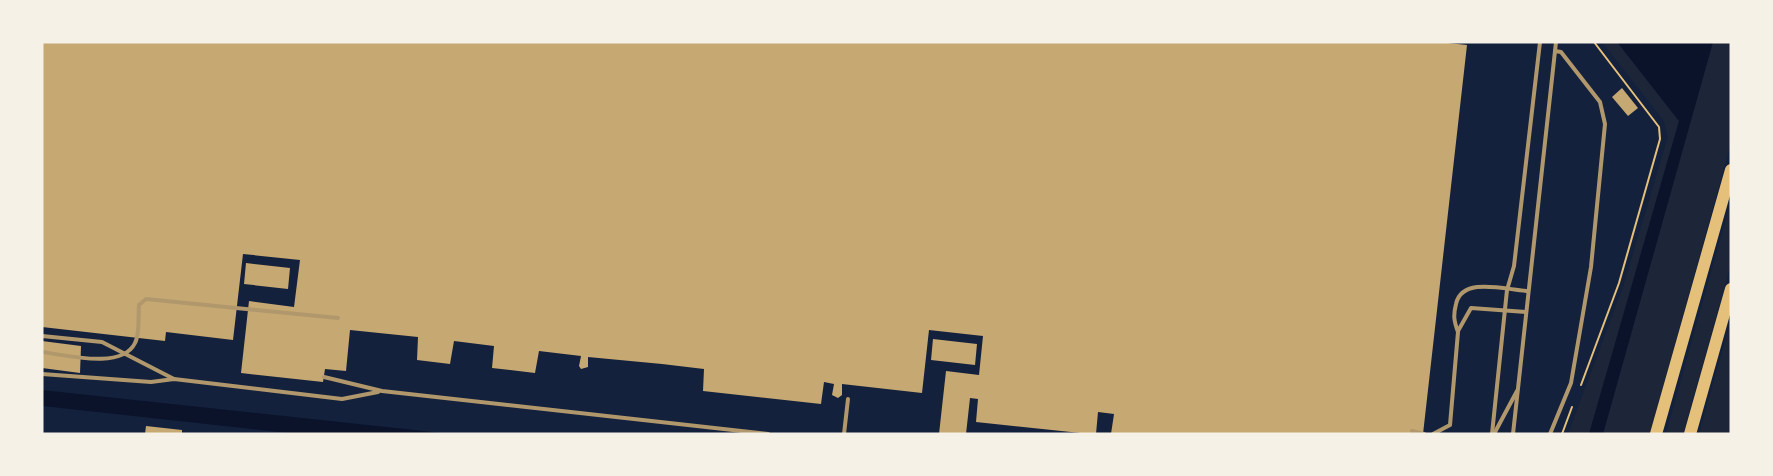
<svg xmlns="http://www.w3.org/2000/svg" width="1773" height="476" viewBox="0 0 1773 476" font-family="'Exo 2',sans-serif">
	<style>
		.green { fill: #1d2539 }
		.water { fill: #0b132b }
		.building { fill: #c6a872 }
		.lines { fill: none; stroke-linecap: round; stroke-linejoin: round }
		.path { stroke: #e5c07b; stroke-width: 2 }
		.service { stroke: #b1986c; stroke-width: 4 }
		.primary { stroke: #e5c07b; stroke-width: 12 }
	</style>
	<rect width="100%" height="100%" fill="#14213d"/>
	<g class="green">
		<path d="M1602,42h15l62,79 -90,313h-21l55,-147 45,-150 -4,-16z"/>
		<path d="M1713,42h18v101l-81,291h-47z"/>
		<path d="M1731,201v63l-48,170h-17z"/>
		<path d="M1731,320v114h-32z"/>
	</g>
	<g class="water">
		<path d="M1617,42h96l-110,392h-14l90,-313z"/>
		<path d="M42,390l410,44h-156l-254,-28z"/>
	</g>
	<g class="building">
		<path d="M42,42h1397l28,3 -44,389h-312l3,-20 -16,-2 -2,22h-6l-114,-12 2,-23 -8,-1 -4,36h-27l7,-63 33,4 4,-39 -54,-6 -7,63 -80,-9v11l-4,3 -6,-3 2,-11 -10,-2 -3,22 -118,-13 1,-22 -42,-5 -74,-7v10l-7,2 -2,-3 2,-10 -42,-5 -4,22 -43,-5 2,-22 -40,-5 -4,23 -33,-4 1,-23 -68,-7 -4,41 -21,-2 -2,13 -82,-9 8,-72 45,6 6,-47 -57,-6 -10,86 -67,-8 -1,9 -123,-14z"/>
		<path d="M1622,88l16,20 -10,8 -16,-19z"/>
		<path d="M246,263l44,5 -2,21 -44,-5z"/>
		<path d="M933,339l44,5 -2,21 -44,-5z"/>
		<path d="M42,341l39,5 -1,27 -38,-5z"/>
		<path d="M146,426l36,4v4h-37z"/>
	</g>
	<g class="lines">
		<g class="path">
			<path d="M1581,385l38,-102 41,-144 -1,-12 -65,-85"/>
			<path d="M1562,434l10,-27"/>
		</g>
		<g class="service">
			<path d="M1458,331l13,-23 55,4"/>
			<path d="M42,336l60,6 72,37"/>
			<path d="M42,352c24,3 80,18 93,-9 5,-9 3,-27 4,-38l7,-6 192,19"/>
			<path d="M42,374l109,8 23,-3 168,20 36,-7"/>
			<path d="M324,377l58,14 386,43"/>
			<path d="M1412,431l12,3"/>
			<path d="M844,434l4,-35"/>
			<path d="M1433,434l17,-9 8,-93c-4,-11 -5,-16 -2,-28 6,-28 50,-14 72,-13"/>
			<path d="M1492,434l15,-144 7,-24 26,-224"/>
			<path d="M1494,434l23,-43"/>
			<path d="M1513,434l43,-392"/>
			<path d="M1550,434l21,-51 20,-116 14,-143 -5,-22 -39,-50 -6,-1"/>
		</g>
		<g class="primary">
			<path d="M1656,434l75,-264"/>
			<path d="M1690,434l41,-145"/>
		</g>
	</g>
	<rect width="1773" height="476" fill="none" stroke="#f6f1e7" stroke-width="87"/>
</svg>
